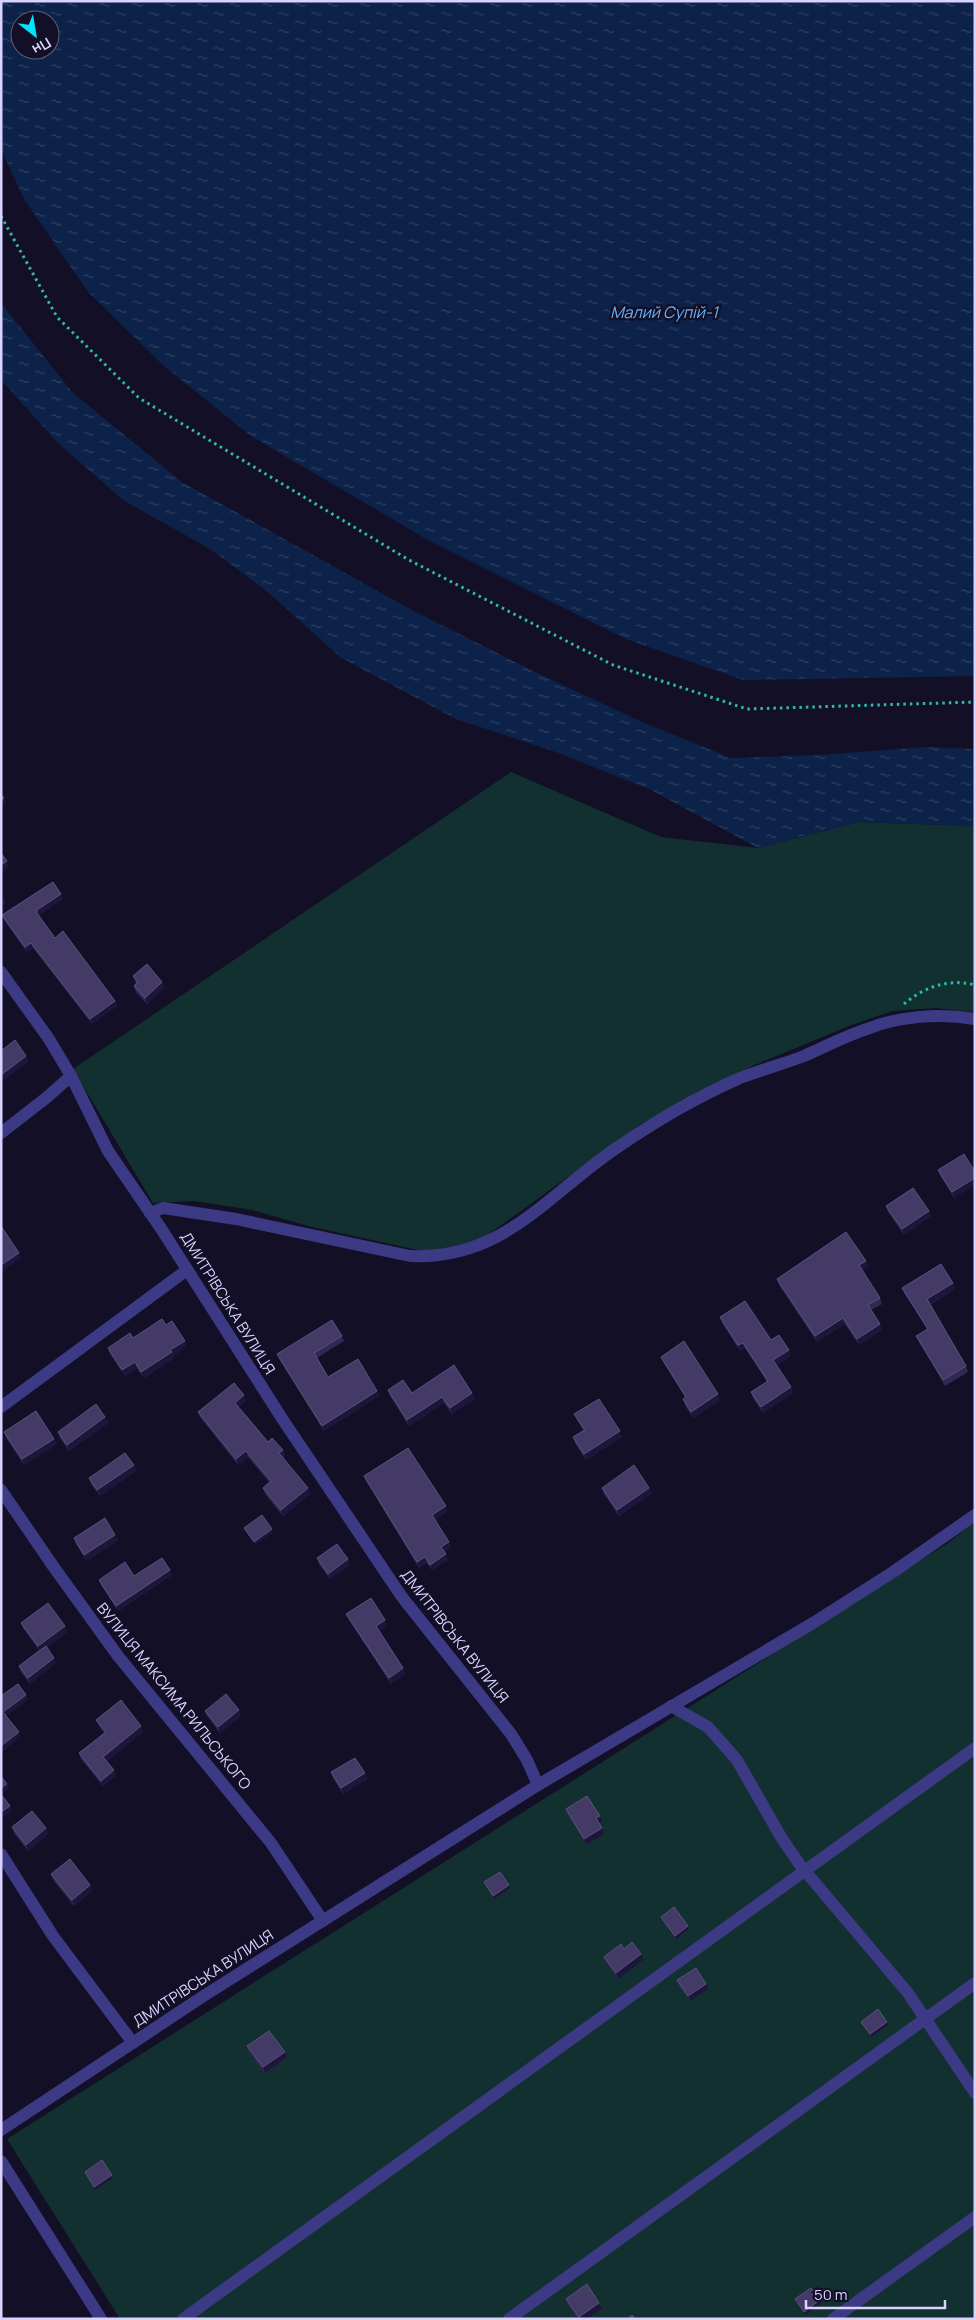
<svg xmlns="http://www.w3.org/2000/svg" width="976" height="2320" viewBox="0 0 976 2320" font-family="Manrope,sans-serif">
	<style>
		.green { fill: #12302f }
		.water { fill: url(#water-ripples); fill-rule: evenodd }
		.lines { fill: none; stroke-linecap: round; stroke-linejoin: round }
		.path { stroke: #2fb8b0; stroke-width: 3; stroke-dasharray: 2.5 4; stroke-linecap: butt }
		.minor { stroke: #3d3a85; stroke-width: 12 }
		.wall { fill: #312854 }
		.shaded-wall { fill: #1d163a }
		.building { fill: #433a66; stroke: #5a527e }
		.labels { text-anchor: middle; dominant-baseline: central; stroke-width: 5; stroke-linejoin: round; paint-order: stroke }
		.street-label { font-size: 15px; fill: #d9d4ff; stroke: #130f26 }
		.water-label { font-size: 16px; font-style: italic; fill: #62b6ff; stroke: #130f26 }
	</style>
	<defs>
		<pattern id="water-ripples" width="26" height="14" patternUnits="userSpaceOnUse" patternTransform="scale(1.25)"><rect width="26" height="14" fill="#0c2248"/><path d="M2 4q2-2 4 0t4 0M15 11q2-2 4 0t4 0" fill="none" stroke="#2f4163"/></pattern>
	</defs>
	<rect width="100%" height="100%" fill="#130f26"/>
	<g class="green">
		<path d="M511,772l150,65 97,11 101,-26 116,4v186l-39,-4 -44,3 -43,15 -99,41 -109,57 -159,115 -33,9 -27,3 -114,-25 -56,-16 -58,-9 -41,2 -80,-134z"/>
		<path d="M975,1522v797h-855l-113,-180 941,-596z"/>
	</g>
	<g class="water">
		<path d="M1,1h974v675l-232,4 -117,-41 -198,-99 -177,-104 -86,-69 -77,-75 -64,-93 -23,-50zM20,20h30v30h-30z"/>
		<path d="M1,303l72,90 109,89 226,126 131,66 103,48 89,36 85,-3 110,-8 49,2v77l-116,-4 -101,26 -107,-58 -95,-38 -100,-33 -116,-62 -71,-64 -59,-44 -87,-49 -66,-58 -56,-62z"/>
	</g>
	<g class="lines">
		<g class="path">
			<path d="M1,216l56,101 82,81 270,162 204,105 134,44 228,-7"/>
			<path d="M904,1004c20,-17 45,-26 71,-19"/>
		</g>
		<g class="minor">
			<path d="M1,972l48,67 22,37 37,75 54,79 121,190 119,177 109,137 16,26 11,25 -333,210 -204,135"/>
			<path d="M1,1133l45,-35 25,-22"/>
			<path d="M150,1213l13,-5 73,11 174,37c93,4 136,-60 205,-107 39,-27 82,-52 125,-71 21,-8 43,-14 64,-22 21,-9 41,-20 63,-27 32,-13 73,-16 108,-10"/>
			<path d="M1,1407l186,-137"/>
			<path d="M1,1490l52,76 65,90 153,187 52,78"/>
			<path d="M671,1706l37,21 29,33 44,77 19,28 108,128 67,100"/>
			<path d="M538,1785l275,-162 80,-51 82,-57"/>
			<path d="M1,1854l52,82 80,107"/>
			<path d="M1,2161l100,158"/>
			<path d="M183,2319l792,-571"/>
			<path d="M509,2319l466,-336"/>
			<path d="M833,2319l142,-102"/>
		</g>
	</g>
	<g class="wall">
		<path d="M63,899l-24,16v1l16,22 60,63 2,5 -25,18 -59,-76 -6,4 -23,-32 -2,-5z"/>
		<path d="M133,976l29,6 2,6 -17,16 -11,-12 -2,-6 2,-2z"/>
		<path d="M964,1154l-10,44 -14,-23 -2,-5z"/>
		<path d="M886,1206l43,5 2,5 -27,19 -16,-23z"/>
		<path d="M866,1261l2,6 -6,3 18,28 2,6 -11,6 9,14 2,6 -23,15 -14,-21 -28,18 -38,-57 -2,-6z"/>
		<path d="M953,1283l2,6 -25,16 36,61 2,6 -23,14 -26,-45 -3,-5 11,-7 -22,-35 -3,-6z"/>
		<path d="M720,1317l51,23 20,16 -14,9 14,22 2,6 -30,20 -10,-15 -2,-6 16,-10 -22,-34 -5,3 -18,-28z"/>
		<path d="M166,1325l21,21 -14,10 1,2 -30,20 -7,-10 -12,8 -15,-22 -2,-6z"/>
		<path d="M342,1336l2,5 -27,17 11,19 51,19 -55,35 -45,-72 -2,-5z"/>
		<path d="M661,1357l59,43 -27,18 -8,-13 -2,-6 2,-2 -22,-35z"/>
		<path d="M388,1390l24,3h60l3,6 -23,15 -8,-11 -35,23 -19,-30z"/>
		<path d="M246,1401l-7,6 29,35 15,8 2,6 -2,2 27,36 -27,22 -18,-22 -2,-6 6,-6 -21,-25 -10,8 -38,-48 -2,-5z"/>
		<path d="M574,1414l48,23 -36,23 -11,-17 -2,-6 10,-7 -6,-10z"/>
		<path d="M105,1417l3,6 -39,28 -9,-13 -2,-6z"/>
		<path d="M4,1432l50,7 3,5 -33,21 -18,-27z"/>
		<path d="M136,1471l-36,25 -9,-12 -2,-6z"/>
		<path d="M364,1476l84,35 -13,9 16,27 -7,5 4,8 -16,10 -5,-7 -8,5 -53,-87z"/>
		<path d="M602,1488l50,5 -33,23 -15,-22z"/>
		<path d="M115,1535l3,5 -31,21 -11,-17 -2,-6z"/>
		<path d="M317,1558l31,1 2,6 -20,14 -11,-15z"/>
		<path d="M172,1575l-54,36 -17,-26 -2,-5 35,-4z"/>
		<path d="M346,1614l39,6 2,6 -8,5 24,37 2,6 -14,10 -42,-64z"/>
		<path d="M21,1623l44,3 2,6 -20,15 9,16 -26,21 -9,-12 -2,-6 20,-16 -16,-22z"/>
		<path d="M205,1711l36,5 -21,17 -13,-17z"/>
		<path d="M96,1720l45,6 2,6 -36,29 9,15 -13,10 -22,-27 -2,-6 25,-20 -5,-7z"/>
		<path d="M331,1772l34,1 2,6 -24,15 -10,-16z"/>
		<path d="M566,1809l36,12 -3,3 5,10 -17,10 -19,-29z"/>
		<path d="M12,1827l34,1 2,6 -20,17 -14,-18z"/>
		<path d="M51,1874l39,11 2,6 -18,15 -21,-26z"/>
		<path d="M661,1917l28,12 -13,10 -14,-19z"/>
		<path d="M624,1949l19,11 -25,19 -12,-17 -2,-5z"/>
		<path d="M677,1980l31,9 -18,12 -11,-15z"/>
		<path d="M861,2022h26l1,3 -17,12 -9,-12z"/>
		<path d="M247,2046l38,6 2,5 -22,16 -16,-21z"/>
		<path d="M566,2299l33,4 3,6 -15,10h-9l-10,-14z"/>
	</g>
	<g class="shaded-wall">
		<path d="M4,798l2,5 -5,4v-7z"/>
		<path d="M7,861l2,6 -8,5v-7z"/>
		<path d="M61,894l2,5 -24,16v3l-2,-5v-3z"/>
		<path d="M4,898l2,5 -5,3v-7z"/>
		<path d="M31,943l2,5 -6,4 -2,-5z"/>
		<path d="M162,982l2,6 -17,16 -2,-6z"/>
		<path d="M115,1001l2,5 -25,18 -2,-5z"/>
		<path d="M26,1056l3,6 -28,20v-7z"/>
		<path d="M975,1178v7l-21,13 -2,-6z"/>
		<path d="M929,1211l2,5 -27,19 -2,-6z"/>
		<path d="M19,1253l2,5 -20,14v-7z"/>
		<path d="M866,1261l2,6 -7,4 -2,-6z"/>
		<path d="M953,1283l2,6 -26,16 -2,-6z"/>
		<path d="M843,1318l2,6 -28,18 -2,-6z"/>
		<path d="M880,1324l2,6 -23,15 -2,-6z"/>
		<path d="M185,1341l2,5 -14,10 1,2 -30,20 -3,-6 29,-22z"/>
		<path d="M743,1343l2,5 -5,3 -2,-6z"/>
		<path d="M789,1350l2,6 -16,10 -2,-6z"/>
		<path d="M135,1362l2,6 -12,8 -3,-6z"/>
		<path d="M791,1387l2,6 -30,20 -2,-6z"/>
		<path d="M377,1391l2,5 -55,35 -2,-5z"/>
		<path d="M472,1393l3,6 -23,15 -2,-6z"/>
		<path d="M718,1394l2,6 -27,18 -2,-6z"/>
		<path d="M244,1395l2,6 -9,8 -2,-6z"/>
		<path d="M442,1397l2,6 -35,23 -2,-6z"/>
		<path d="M105,1417l3,6 -39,28 -2,-6z"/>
		<path d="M620,1431l2,6 -36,23 -2,-6z"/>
		<path d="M54,1439l3,5 -33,21 -2,-6z"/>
		<path d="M283,1450l2,6 -4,3 -2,-6z"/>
		<path d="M246,1451l2,6 -10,8 -2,-6z"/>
		<path d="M134,1465l2,6 -36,25 -3,-6z"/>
		<path d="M308,1488l2,6 -27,22 -2,-6z"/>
		<path d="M649,1488l3,5 -33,23 -2,-6z"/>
		<path d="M446,1506l2,5 -14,10 -2,-6z"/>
		<path d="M272,1529l1,3 -18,13 -1,-3z"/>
		<path d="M115,1535l3,5 -31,21 -3,-6z"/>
		<path d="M449,1542l2,5 -8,5 -2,-5z"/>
		<path d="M446,1554l2,6 -16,10 -2,-5z"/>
		<path d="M425,1557l2,6 -8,5 -2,-6z"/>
		<path d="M348,1559l2,6 -20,14 -2,-5z"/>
		<path d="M170,1570l2,5 -54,36 -2,-5z"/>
		<path d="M385,1620l2,6 -9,6 -2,-6z"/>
		<path d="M65,1626l2,6 -27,20 -2,-6z"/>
		<path d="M54,1658l2,5 -26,21 -2,-6z"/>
		<path d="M403,1668l2,6 -14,10 -2,-6z"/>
		<path d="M26,1695l2,5 -23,17 -2,-5z"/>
		<path d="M239,1710l2,6 -21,17 -2,-6z"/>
		<path d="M141,1726l2,6 -38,31 -2,-6z"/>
		<path d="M19,1732l1,5 -19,16v-7z"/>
		<path d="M114,1770l2,6 -13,10 -2,-5z"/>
		<path d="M365,1773l2,6 -24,15 -2,-6z"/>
		<path d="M7,1784l2,5 -8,6v-7z"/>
		<path d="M10,1806l2,5 -11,8v-7z"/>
		<path d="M600,1816l2,5 -4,3 -2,-6z"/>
		<path d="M46,1828l2,6 -20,17 -2,-6z"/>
		<path d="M602,1828l2,6 -17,10 -3,-5z"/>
		<path d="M90,1885l2,6 -18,15 -2,-6z"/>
		<path d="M509,1885l1,3 -16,11 -1,-3z"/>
		<path d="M688,1926l1,3 -13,10 -1,-3z"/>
		<path d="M641,1954l2,6 -25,19 -2,-6z"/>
		<path d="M706,1984l2,5 -18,12 -2,-5z"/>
		<path d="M887,2022l1,3 -17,12 -1,-3z"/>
		<path d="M285,2052l2,5 -22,16 -2,-6z"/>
		<path d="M112,2175l1,3 -18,12 -1,-3z"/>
		<path d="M820,2300l1,3 -16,12 -1,-3z"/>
		<path d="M599,2303l3,6 -15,10h-7l-1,-2z"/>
	</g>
	<g class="building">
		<path d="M1,794l3,4 -3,2z"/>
		<path d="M1,853l6,8 -6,4z"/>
		<path d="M53,882l8,12 -24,16v3l18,25 8,-7 52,70 -25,18 -59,-76 -6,4 -23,-32z"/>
		<path d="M147,964l15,18 -17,16 -11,-12 4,-4 -5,-6z"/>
		<path d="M15,1040l11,16 -25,19v-24z"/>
		<path d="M964,1154l11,18v6l-23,14 -14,-22z"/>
		<path d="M913,1188l16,23 -27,18 -16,-23z"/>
		<path d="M1,1226l18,27 -18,12z"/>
		<path d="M846,1232l20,29 -7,4 21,33 -12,7 12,19 -23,15 -14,-21 -28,18 -38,-57z"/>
		<path d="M941,1264l12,19 -26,16 39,67 -23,14 -27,-44 12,-7 -26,-41z"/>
		<path d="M745,1301l26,39 8,-5 10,15 -16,10 18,27 -30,20 -10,-15 17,-11 -25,-38 -5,2 -18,-28z"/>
		<path d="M162,1319l4,6 6,-4 13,20 -15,9 2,2 -31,20 -6,-10 -13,8 -14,-22 22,-15 3,5z"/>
		<path d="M332,1320l10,16 -28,17 14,24 30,-18 19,32 -55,35 -45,-72z"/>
		<path d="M684,1341l34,53 -27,18 -8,-13 3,-2 -25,-40z"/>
		<path d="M454,1365l18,28 -22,15 -8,-11 -35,23 -19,-30 15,-10 9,13z"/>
		<path d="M234,1383l10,12 -9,8 33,39 4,-4 11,12 -4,3 29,35 -27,22 -18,-22 8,-7 -25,-30 -10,8 -38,-47z"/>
		<path d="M599,1399l21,32 -36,23 -11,-17 12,-7 -11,-16z"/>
		<path d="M96,1404l9,13 -38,28 -9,-13z"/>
		<path d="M36,1411l18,28 -32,20 -18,-27z"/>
		<path d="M408,1448l38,58 -14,9 17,27 -8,5 5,7 -16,11 -5,-8 -8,5 -53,-86z"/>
		<path d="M125,1453l9,12 -37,25 -8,-12z"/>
		<path d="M634,1465l15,23 -32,22 -15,-22z"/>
		<path d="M262,1515l10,14 -18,13 -10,-14z"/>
		<path d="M105,1518l10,17 -31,20 -10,-17z"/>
		<path d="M337,1544l11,15 -20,15 -11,-16z"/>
		<path d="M162,1558l8,12 -54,36 -17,-26 26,-18 9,14z"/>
		<path d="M371,1598l14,22 -9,6 27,42 -14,10 -43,-64z"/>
		<path d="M48,1603l17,23 -27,20 -17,-23z"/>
		<path d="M46,1646l8,12 -26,20 -9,-12z"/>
		<path d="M18,1684l8,11 -23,17 16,20 -18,14v-50z"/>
		<path d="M226,1694l13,16 -21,17 -13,-16z"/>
		<path d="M121,1700l20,26 -38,31 11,13 -13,11 -22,-28 27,-21 -10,-12z"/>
		<path d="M355,1758l10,15 -24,15 -10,-16z"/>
		<path d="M1,1776l6,8 -6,4z"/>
		<path d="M1,1794l9,12 -9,6z"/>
		<path d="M587,1796l13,20 -4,2 6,10 -18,11 -18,-30z"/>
		<path d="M32,1811l14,17 -20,17 -14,-18z"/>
		<path d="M70,1859l20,26 -18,15 -21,-26z"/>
		<path d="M500,1872l9,13 -16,11 -9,-14z"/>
		<path d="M674,1907l14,19 -13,10 -14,-19z"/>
		<path d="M632,1942l9,12 -25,19 -12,-16 17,-13 3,5z"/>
		<path d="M696,1968l10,16 -18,12 -11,-16z"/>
		<path d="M878,2009l9,13 -17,12 -9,-12z"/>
		<path d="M269,2031l16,21 -22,15 -16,-21z"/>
		<path d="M102,2160l10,15 -18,12 -9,-15z"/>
		<path d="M587,2284l12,19 -20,14 -13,-18z"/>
		<path d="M811,2288l9,12 -16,12 -9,-13z"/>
		<path d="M632,2315l3,4h-8z"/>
	</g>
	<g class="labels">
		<g class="street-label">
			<text transform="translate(228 1303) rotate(58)">ДМИТРІВСЬКА ВУЛИЦЯ</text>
			<text transform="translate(455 1636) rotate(52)">ДМИТРІВСЬКА ВУЛИЦЯ</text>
			<text transform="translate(174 1696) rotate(51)">ВУЛИЦЯ МАКСИМА РИЛЬСЬКОГО</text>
			<text transform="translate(203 1978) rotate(-33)">ДМИТРІВСЬКА ВУЛИЦЯ</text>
		</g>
		<g class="water-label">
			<text x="664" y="312">Малий Супій-1</text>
		</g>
	</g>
	<rect width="976" height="2320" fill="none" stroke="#d9d4ff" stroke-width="5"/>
	<g transform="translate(35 35) rotate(149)"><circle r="24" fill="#130f26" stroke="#625e7d"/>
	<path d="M0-4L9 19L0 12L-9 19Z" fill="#00e5ff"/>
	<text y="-8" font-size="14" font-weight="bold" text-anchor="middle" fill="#d9d4ff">Пн</text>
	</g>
	<path d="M806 2300v8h139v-8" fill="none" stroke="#d9d4ff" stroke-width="2.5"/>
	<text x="814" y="2300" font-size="15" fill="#d9d4ff" stroke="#130f26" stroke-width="4" paint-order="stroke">50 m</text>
</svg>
